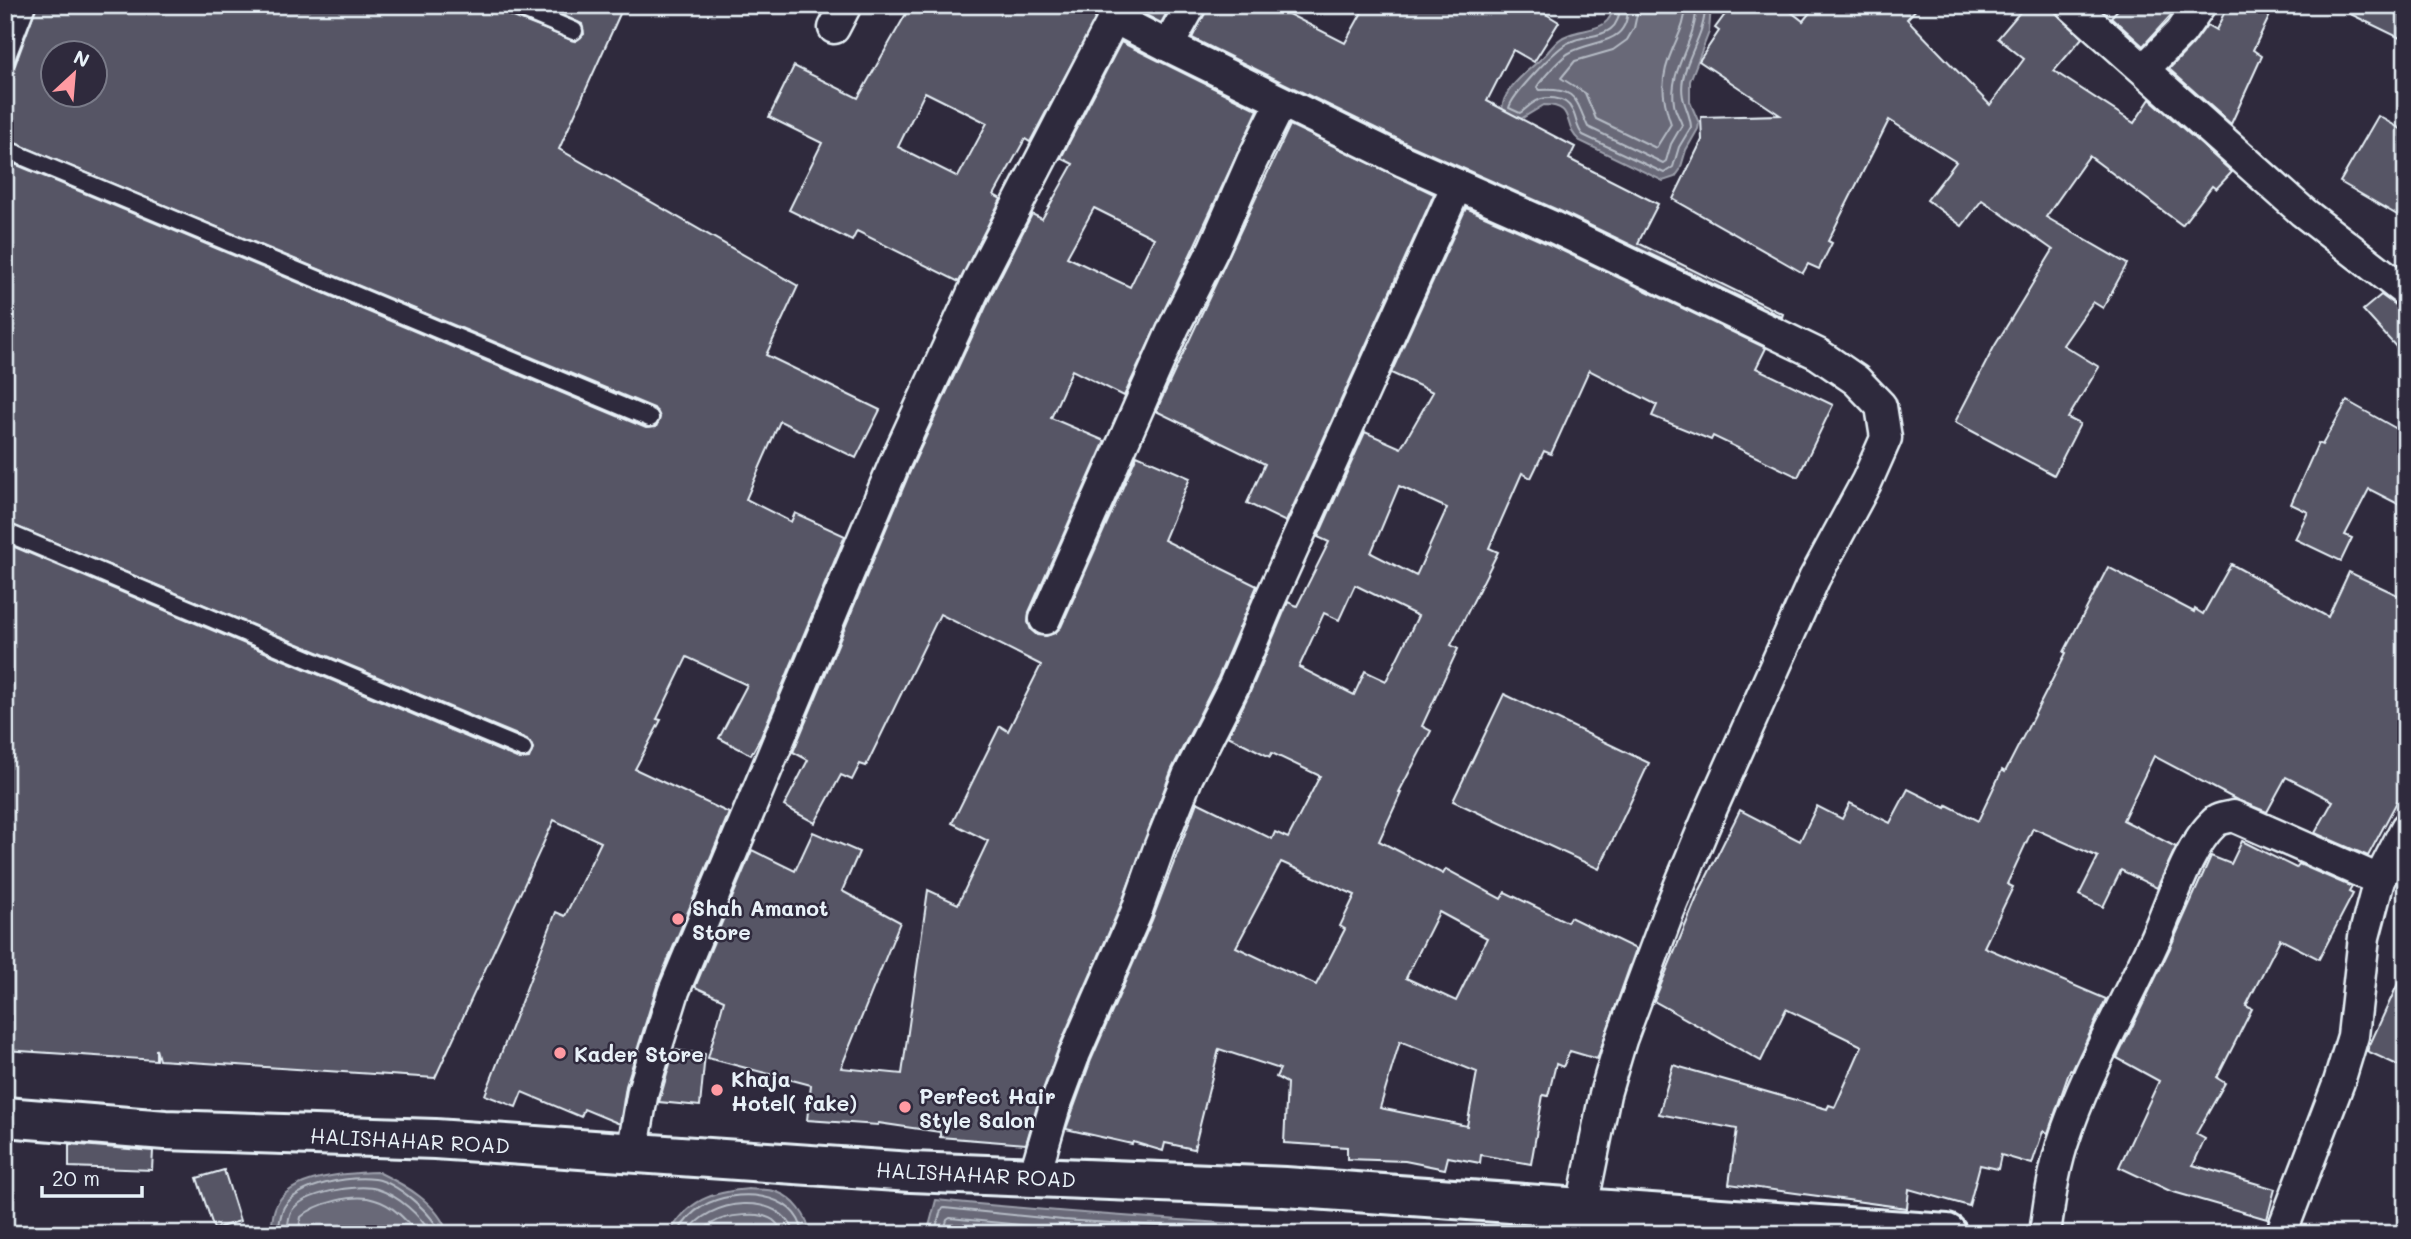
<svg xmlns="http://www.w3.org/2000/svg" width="2411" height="1239" viewBox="0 0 2411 1239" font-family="Mali,sans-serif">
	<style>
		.water { fill: #696978; stroke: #9c9fab; stroke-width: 2 }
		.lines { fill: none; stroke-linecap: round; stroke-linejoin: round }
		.shore { stroke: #b5bbc5; stroke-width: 2 }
		.building { fill: #575565; stroke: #e8f1f8; stroke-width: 2; fill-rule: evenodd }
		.lane-casing { stroke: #e8f1f8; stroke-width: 21 }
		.street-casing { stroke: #e8f1f8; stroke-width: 35 }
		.secondary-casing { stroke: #e8f1f8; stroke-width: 44 }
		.lane { stroke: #2f2a3d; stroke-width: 16 }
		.street { stroke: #2f2a3d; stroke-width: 30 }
		.secondary { stroke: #2f2a3d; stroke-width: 38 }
		.poi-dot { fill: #ff9aa2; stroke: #2f2a3d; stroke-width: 2.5 }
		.labels { text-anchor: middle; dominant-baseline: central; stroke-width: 5; stroke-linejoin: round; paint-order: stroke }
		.poi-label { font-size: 21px; font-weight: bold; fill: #e8f1f8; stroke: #2f2a3d; text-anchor: start }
		.street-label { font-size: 21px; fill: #e8f1f8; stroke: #2f2a3d }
	</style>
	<rect width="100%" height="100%" fill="#2f2a3d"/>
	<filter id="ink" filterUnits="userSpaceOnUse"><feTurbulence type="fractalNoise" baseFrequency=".0143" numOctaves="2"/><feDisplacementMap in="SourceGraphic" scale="14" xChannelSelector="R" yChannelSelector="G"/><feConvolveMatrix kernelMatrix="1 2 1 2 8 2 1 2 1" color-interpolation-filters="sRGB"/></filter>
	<g filter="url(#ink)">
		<g class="water">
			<path d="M1613,5h98l-2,27 -19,49v21l9,21 -1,6 -12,21 -6,20 -5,7 -12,4 -83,-40c-19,-15 -3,-36 -36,-36l-25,15 -17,-9c0,-23 27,-40 42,-55 5,-5 9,-11 15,-16 18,-15 52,-3 54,-35z"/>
			<path d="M378,1172c27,13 60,31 70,62h-177c1,-8 1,-20 5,-28 14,-31 73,-33 102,-34z"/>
			<path d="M749,1189c8,1 20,0 28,3 17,6 31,24 33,42h-141c19,-34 42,-42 80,-45z"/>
			<path d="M936,1200c150,15 301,24 452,34h-461z"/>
		</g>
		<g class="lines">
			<g class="shore">
				<path d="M1620,5c0,40 -37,25 -57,41 -12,9 -51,49 -54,62l11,5c5,-3 8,-7 13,-10 11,-8 33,-7 39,7 5,8 4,18 11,25l81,38 9,-6 6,-20 12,-20c-1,-18 -12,-25 -8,-48 5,-26 23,-47 22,-74"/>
				<path d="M1628,5c1,41 -32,34 -57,47 -8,3 -30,28 -34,35l3,3c37,-2 35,9 48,37l75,36 3,-2 5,-17 11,-19c-2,-7 -7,-13 -8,-21 -6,-36 24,-64 22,-99"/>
				<path d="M1639,5l-5,23 -7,12 -14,10 -38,11 -14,17 24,15 11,26 60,29 15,-24c-10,-29 -11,-46 2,-76 6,-14 13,-27 13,-43"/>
				<path d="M278,1234c1,-8 2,-20 6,-27 14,-23 66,-31 91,-28 21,3 59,35 65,55"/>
				<path d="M287,1234c1,-7 1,-16 4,-22 10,-19 67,-29 86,-23 22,7 43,26 54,45"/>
				<path d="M298,1234l3,-17c15,-14 54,-24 74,-17 18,5 31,20 43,34"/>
				<path d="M677,1234c6,-11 15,-22 26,-28 31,-18 94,-16 100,28"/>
				<path d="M687,1234c20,-36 94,-44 108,0"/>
				<path d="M700,1234c4,-4 8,-9 13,-11 12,-8 48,-12 60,-3 5,4 8,9 11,14"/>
				<path d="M934,1234l7,-24 3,-2 119,12 226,14"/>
				<path d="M943,1234l4,-14 3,-2 112,11 103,5"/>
			</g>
		</g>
		<g class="building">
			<path d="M37,5h465l6,10 67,26 9,-7 -2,-10 -42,-19h84l-65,144 239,137 -32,69 114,55 -24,48 -76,-37 -34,78 45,23 4,-9 50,23 -84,201 -10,18 -32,-17 28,-53 -60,-28 -30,62 4,1 -26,49 94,44 -72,173 -31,100 -6,38 -36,-15 -3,8 -59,-25 -6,15 -31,-12 71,-183 9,4 36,-74 -47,-22 -119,258 -276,-18 -3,-11v11l-151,-10v-507l514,216 10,-1 4,-10 -6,-9 -522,-217v-362l641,268 10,-1 4,-10 -6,-9 -649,-269v-68l6,-1 4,-5zM52,52h42v42h-42z"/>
			<path d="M911,5h192l-73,137 -5,-3 -31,56 7,4 -42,83 -102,-51 -5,10 -63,-31 33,-67 -53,-26 25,-51 64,32zM925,92l62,31 -29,54 -60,-30z"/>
			<path d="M1127,5h44l-10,18z"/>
			<path d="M1208,5h63l74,38 21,-38h165l28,17 -25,40 -21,-12 -26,51 88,46 -6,12 89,45 -20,39 145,71 -1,3 -222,-106 -150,-66 -218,-107z"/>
			<path d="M1732,5h50l21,16 13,-16h104l-13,14 83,86 34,-46 -26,-21 28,-33h22l34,33 -28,33 80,52 16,-24 82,73 -16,17 -4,-3 -30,39 -93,-69 -43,61 81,47 -24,44 -10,-6 -30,43 36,22 -31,51 12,6 -26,51 -99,-53 39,-75 59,-97 -71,-50 -20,26 -35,-26 29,-38 -67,-42 -61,121 4,2 -13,26 -11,-5 -5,9 -130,-74 29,-59 -1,-23 79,-2 -81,-54 20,-30 -4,-3z"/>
			<path d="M2122,5h41l9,9 -29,32 -32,-29z"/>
			<path d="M2228,5h47l-22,45 9,6 -31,68 -62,-55 24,-25 14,-19 9,5z"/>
			<path d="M2332,5h74v36z"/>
			<path d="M1121,42l137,68 -134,286 -52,-26 -21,48 54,23 -76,171 -1,10 3,8 6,5 9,1 9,-3 6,-6 76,-172 53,23 -26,62 93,46 -39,92 -46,91 -52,138 -61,140 -21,56 -12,41 -86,-7v-5l-62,-9v2l-71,-5 4,-35 -103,-27 16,-58 -29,-13 57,-137 43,21 18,-39 46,20 -17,39 58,31 -59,146 61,6 26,-184 30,14 30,-63 -36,-18 48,-97 8,5 33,-66 -101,-51 -74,152 -6,-2 -8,16 -11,-5 -26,48 -31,-17 24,-46 -15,-8 118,-283 84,-182 37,-73 10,5 31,-55 -12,-6zM1094,208l60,30 -24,49 -63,-30z"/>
			<path d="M2378,116l28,16v88l-66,-38z"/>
			<path d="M1290,125l144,69 -148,328 -39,-19 18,-39 -109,-53z"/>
			<path d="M1466,208l80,35 220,105 -10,20 77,37 -35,72 -85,-41 -2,4 -59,-24 5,-11 -68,-35 -38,84 -7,-3 -13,27 -9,-5 -33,75 9,4 -47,93 7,4 -36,77 9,5 -32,61 2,1 -22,48 64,33 3,-5 55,30 4,-7 62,30 3,-5 66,32 -39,110 -27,-8 -7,16 -7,-3 -8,32 -5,-1 -12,69 -50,-9 -1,8 -32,-6 -3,12 -40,-8 -58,-2v-12l-63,-4 3,-60 -11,-6 4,-8 -61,-20 -25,100 -29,-6 -2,8 -30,-9 -1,2 -66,-15 25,-69 61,-140 45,-118 75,37 3,-7 13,6 32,-62 -48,-23 -2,4 -42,-21 22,-44 38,-90 9,4 32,-64 -11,-5 47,-105 36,16 32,-56 -42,-19zM1399,486l48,22 -31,68 -45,-23zM1355,585l63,31 -32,65 -21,-10 -11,24 -55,-28 25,-54 15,7zM1281,862l74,33 -15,31 5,3 -29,56 -80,-38zM1439,912l48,26 -31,63 -50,-23zM1400,1041l77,31 -10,54 -87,-18z"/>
			<path d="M2381,295l25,18v45l-43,-48z"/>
			<path d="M2347,401l59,33v74l-37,-19 -24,46 7,3 -11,23 -46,-22 13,-27 -17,-8 27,-61 4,2z"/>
			<path d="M2231,564l97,53 21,-45 57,27v186l-38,71 -53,-23 18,-32 -47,-24 -19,35 -30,-12 -83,-44 -31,64 53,27 -19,41 -36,-18 -18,37 -24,-12 19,-38 -65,-29 -26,56 6,3 -29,60 122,52 -34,72 -2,-1 -22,63 -5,-2 -11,33 -31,-9 -3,14 -18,-4 -11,41 -60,-17 -2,19 -178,-24 8,-55 -78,-15 14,-49 154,44 2,-4 6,2 27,-61 -76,-37 -25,52 -107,-60 46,-111 40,-80 60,31 17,-35 25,13 8,-16 40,20 18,-34 38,19 1,-3 31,16 24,-51 3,2 61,-119 -2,-1 44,-85 86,45 1,-3 8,5z"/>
			<path d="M1504,694l145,69 -50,106 -146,-68z"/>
			<path d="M2242,841l54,27 3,-4 53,23 -3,5 4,2 -34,65 -39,-20 -34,67 6,3 -35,69 8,5 -29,51 9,5 -12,26 82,24 -8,30 -97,-28 -51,-24 40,-86 -42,-23 53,-110 41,-92 20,8z"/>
			<path d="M2406,966v103l-39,-18z"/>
			<path d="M674,1050l31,4 -5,52 -41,-4z"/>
			<path d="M69,1144l84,7 -1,19 -83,-3z"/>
			<path d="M224,1170l16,51 -26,8 -17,-51z"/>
		</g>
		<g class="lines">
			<g class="lane-casing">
				<g id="lane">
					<path d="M512,5l62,26"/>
					<path d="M5,61l22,-56"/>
					<path d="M5,149l645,269"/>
					<path d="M5,532l518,217"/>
				</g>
			</g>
			<g class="street-casing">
				<g id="street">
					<path d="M1191,5l-23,41 235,115 150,66 265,127 38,26 25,26 5,32 -19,43 -53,98 -103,231 -42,101 -48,129 -16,54 -23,113"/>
					<path d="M2071,5l232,207 103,80"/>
					<path d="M834,28l12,-23"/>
					<path d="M2144,69l37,-37 19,-27"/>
					<path d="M1045,619l129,-292 40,-79 38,-87 29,-58"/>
					<path d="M632,1154l11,-63 31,-100 221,-529 84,-183 135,-261 54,28"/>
					<path d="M1034,1177l20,-68 21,-56 61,-140 23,-65 29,-72 46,-91 34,-81 189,-419"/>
					<path d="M2045,1234c4,-30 8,-60 17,-89 23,-72 61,-136 92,-204 15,-32 34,-95 60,-118 4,-5 13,-5 19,-7l146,64"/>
					<path d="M2281,1234l58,-152 14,-46 11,-99 15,-57 27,-52"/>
				</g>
			</g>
			<g class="secondary-casing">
				<path id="secondary" d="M5,1117l160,13 270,9 476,33 374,15 662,47"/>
			</g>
			<use href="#lane" class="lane"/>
			<use href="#street" class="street"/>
			<use href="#secondary" class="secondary"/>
		</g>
	</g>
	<g class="poi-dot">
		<circle cx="678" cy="919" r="7"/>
		<circle cx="560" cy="1053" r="7"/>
		<circle cx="717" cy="1090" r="7"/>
		<circle cx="905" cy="1107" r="7"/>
	</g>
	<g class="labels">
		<g class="poi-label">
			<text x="692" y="907">Shah Amanot<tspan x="692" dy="24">Store</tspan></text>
			<text x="574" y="1053">Kader Store</text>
			<text x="731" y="1078">Khaja<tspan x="731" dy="24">Hotel( fake)</tspan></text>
			<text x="919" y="1095">Perfect Hair<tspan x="919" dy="24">Style Salon</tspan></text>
		</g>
		<g class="street-label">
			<text transform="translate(410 1140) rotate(3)">HALISHAHAR ROAD</text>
			<text transform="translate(976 1174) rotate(3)">HALISHAHAR ROAD</text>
		</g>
	</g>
	<rect width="2411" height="1239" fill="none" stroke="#2f2a3d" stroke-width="28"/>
	<rect x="14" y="14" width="2383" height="1211" fill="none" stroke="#e8f1f8" stroke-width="2.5" filter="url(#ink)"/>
	<g transform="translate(74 74) rotate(26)"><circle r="33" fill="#2f2a3d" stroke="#797a88" stroke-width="2"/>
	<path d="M0-5L12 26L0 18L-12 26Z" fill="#ff9aa2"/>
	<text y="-10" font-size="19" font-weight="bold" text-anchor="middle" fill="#e8f1f8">N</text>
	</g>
	<path d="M42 1186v10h100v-10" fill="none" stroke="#e8f1f8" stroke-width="3.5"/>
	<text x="52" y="1186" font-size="21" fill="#e8f1f8" stroke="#2f2a3d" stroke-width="5" paint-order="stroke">20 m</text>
</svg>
